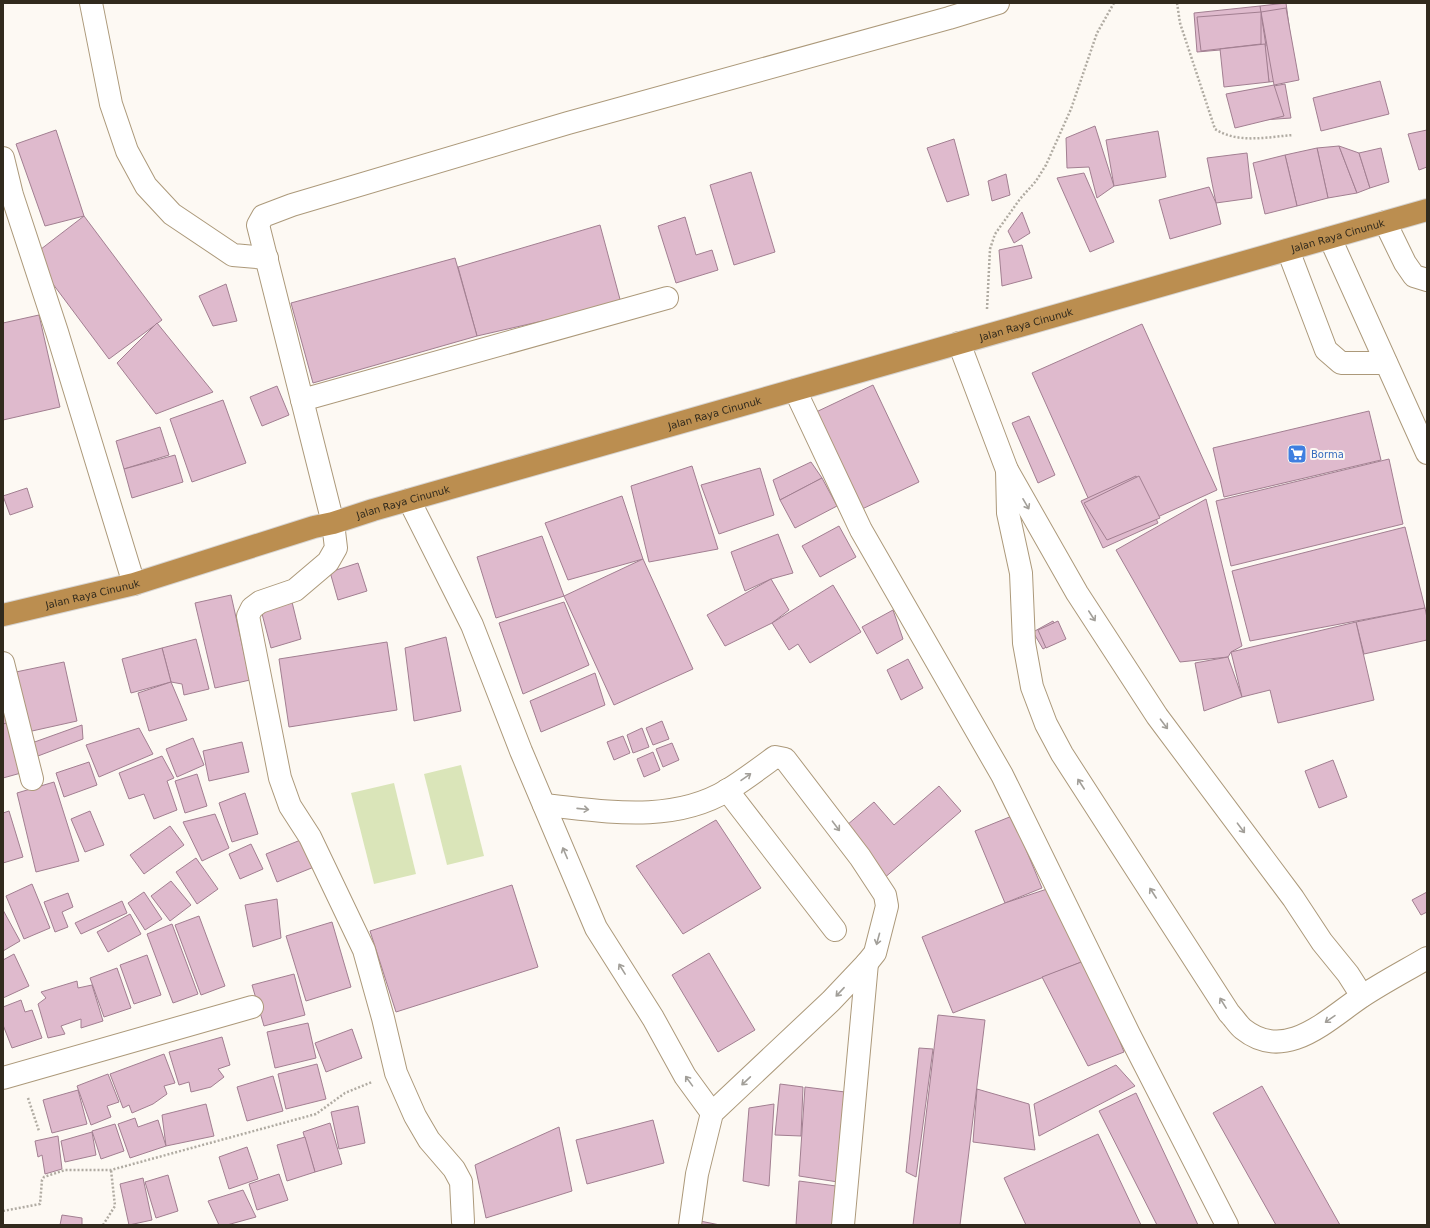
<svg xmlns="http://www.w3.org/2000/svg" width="1430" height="1228" viewBox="0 0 1430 1228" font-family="'DejaVu Sans',sans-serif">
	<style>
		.green { fill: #dae5b9 }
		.building { fill: #dfbacd; stroke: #a27f91 }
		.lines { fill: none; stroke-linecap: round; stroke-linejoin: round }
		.minor-casing { stroke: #ac997a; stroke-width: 24 }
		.highway-casing { stroke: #d6d4d2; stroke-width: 24 }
		.path { stroke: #b0aba2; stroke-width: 2.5; stroke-dasharray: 2 2; stroke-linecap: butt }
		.minor { stroke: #fff; stroke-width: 22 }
		.highway { stroke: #bb8e50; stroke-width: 22 }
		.oneway { stroke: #a29f99 }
		.labels { text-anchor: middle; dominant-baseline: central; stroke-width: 4; stroke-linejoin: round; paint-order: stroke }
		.street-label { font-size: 10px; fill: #312a1d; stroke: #fdf9f3 }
		.shop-label { font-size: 10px; fill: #366cbe; stroke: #fdf9f3; text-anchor: start }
	</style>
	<rect width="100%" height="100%" fill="#fdf9f3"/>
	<g class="green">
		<path d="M461,765l23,91 -37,9 -23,-91z"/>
		<path d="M394,783l22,91 -42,10 -23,-91z"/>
	</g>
	<g class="building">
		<path d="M1286,3l10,76 -27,3 -9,-76z"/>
		<path d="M1260,6l6,40 -69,6 -3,-39z"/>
		<path d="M1286,8l13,72 -25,5 -13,-73z"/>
		<path d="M1261,12v32l-60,7 -4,-34z"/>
		<path d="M1265,44l4,38 -45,5 -4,-38z"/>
		<path d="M1380,81l9,33 -68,17 -8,-33z"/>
		<path d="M1285,84l6,34 -56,4 -6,-28z"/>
		<path d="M1274,85l10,31 -49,12 -9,-34z"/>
		<path d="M1095,126l19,60 -17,12 -8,-31 -22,1 -1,-30z"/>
		<path d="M56,130l28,86 -39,10 -29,-82z"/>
		<path d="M1427,130v37l-8,3 -11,-36z"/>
		<path d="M1158,131l8,46 -52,9 -8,-46z"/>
		<path d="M954,139l15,56 -22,7 -20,-54z"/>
		<path d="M1339,146l18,47 -29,5 -11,-50z"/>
		<path d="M1339,146l20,7 11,35 -13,5z"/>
		<path d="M1317,148l11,50 -31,8 -12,-51z"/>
		<path d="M1381,148l8,34 -19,6 -11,-35z"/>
		<path d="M1247,153l5,45 -36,5 -9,-45z"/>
		<path d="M1285,155l12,51 -32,8 -12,-51z"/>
		<path d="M751,172l24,80 -41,13 -24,-80z"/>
		<path d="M1084,173l30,69 -24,10 -33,-74z"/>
		<path d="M1006,174l4,21 -18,6 -4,-20z"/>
		<path d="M1209,187l7,16 5,21 -51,15 -11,-39z"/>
		<path d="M1022,212l8,21 -16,10 -6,-12z"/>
		<path d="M84,216l78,104 -53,39 -77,-103z"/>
		<path d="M685,217l11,38 16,-5 6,20 -42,13 -18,-57z"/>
		<path d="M600,225l21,78 -144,33 -19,-69z"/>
		<path d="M1022,245l10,33 -30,8 -3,-36z"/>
		<path d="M455,258l22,78 -164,47 -22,-80z"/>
		<path d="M226,284l11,37 -24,5 -14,-30z"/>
		<path d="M39,315l21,92 -57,13v-97z"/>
		<path d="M157,323l56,69 -57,22 -39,-51z"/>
		<path d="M1142,324l75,166 -110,50 -75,-167z"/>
		<path d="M873,385l46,97 -59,28 -46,-97z"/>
		<path d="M277,386l12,29 -27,11 -12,-29z"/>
		<path d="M223,400l23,63 -54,19 -22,-63z"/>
		<path d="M1369,411l12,49 -157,37 -11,-49z"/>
		<path d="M1029,416l26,59 -17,8 -26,-60z"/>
		<path d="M160,427l9,28 -45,14 -8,-28z"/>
		<path d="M175,455l8,27 -51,16 -8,-29z"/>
		<path d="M1389,459l14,65 -172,42 -15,-65z"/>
		<path d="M811,462l11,16 -42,22 -7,-20z"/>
		<path d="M692,466l26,83 -69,13 -18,-76z"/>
		<path d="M760,468l14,47 -55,19 -18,-49z"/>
		<path d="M1136,476l22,47 -55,25 -22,-47z"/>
		<path d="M1139,476l21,42 -53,22 -23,-37z"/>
		<path d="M822,478l15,28 -42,22 -15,-28z"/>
		<path d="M27,488l6,19 -23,8 -7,-19z"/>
		<path d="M622,496l21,63 -75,21 -23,-57z"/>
		<path d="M1206,499l36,147 -11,6 -3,5 -48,5 -64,-112z"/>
		<path d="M839,526l17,31 -36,20 -18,-31z"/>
		<path d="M1405,527l20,81 -175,33 -18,-70z"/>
		<path d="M778,534l15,39 -22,6 -26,12 -14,-39z"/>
		<path d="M542,536l22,60 -68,22 -19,-61z"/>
		<path d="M643,559l50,110 -79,36 -50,-109z"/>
		<path d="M358,563l9,28 -29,9 -8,-28z"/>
		<path d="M771,579l18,31 -17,13 -47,23 -18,-31z"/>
		<path d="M833,585l28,47 -51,31 -12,-19 -9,6 -17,-27z"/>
		<path d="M231,595l19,85 -35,8 -20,-85z"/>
		<path d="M292,602l9,37 -30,9 -10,-38z"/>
		<path d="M564,602l25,63 -66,29 -24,-71z"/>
		<path d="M1425,608l2,10v22l-63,14 -8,-32z"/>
		<path d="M893,610l10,29 -26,15 -15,-27z"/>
		<path d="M1053,621l9,17 -19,11 -10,-17z"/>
		<path d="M1058,621l8,18 -20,9 -8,-18z"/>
		<path d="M1356,622l18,78 -96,23 -8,-33 -28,7 -11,-45z"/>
		<path d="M446,637l15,74 -47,10 -9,-73z"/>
		<path d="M196,639l13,50 -25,6 -2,-11 -11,-2 -9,-34z"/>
		<path d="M387,642l10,68 -108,17 -10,-68z"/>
		<path d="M162,648l9,34 -40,11 -9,-34z"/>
		<path d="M1228,657l14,40 -38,14 -9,-48z"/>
		<path d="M908,659l15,29 -22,12 -14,-30z"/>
		<path d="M64,662l13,59 -54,12 -12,-60z"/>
		<path d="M595,673l10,32 -64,27 -11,-31z"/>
		<path d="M171,682l16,38 -38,11 -11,-38z"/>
		<path d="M3,705l4,18 -4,1z"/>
		<path d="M662,721l7,18 -16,6 -7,-17z"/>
		<path d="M7,723l14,50 -18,5v-54z"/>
		<path d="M82,725l1,14 -53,20 -1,-15z"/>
		<path d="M139,728l14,26 -54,23 -13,-32z"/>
		<path d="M642,728l7,19 -16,6 -6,-18z"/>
		<path d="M623,736l7,17 -16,7 -7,-18z"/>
		<path d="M193,738l11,27 -27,12 -11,-28z"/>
		<path d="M242,742l7,30 -40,9 -6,-30z"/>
		<path d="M672,743l7,17 -16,7 -7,-18z"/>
		<path d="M653,752l7,18 -16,7 -7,-18z"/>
		<path d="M162,756l12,22 -7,3 10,29 -23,9 -10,-25 -15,5 -10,-26z"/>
		<path d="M1333,760l14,37 -28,11 -14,-37z"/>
		<path d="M89,762l8,23 -33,12 -8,-24z"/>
		<path d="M197,774l10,32 -22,7 -10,-32z"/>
		<path d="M54,782l25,79 -43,11 -19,-79z"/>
		<path d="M939,786l22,25 -79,69 -42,-49 34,-29 20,23z"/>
		<path d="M245,793l13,41 -26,8 -13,-39z"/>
		<path d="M9,811l14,46 -20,6v-50z"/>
		<path d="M90,811l14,34 -19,7 -14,-33z"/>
		<path d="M215,814l14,34 -27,13 -19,-39z"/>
		<path d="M1012,816l30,72 -37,15 -30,-72z"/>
		<path d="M716,820l45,68 -78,46 -47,-68z"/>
		<path d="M170,826l14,19 -40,29 -14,-19z"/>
		<path d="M303,839l11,28 -37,15 -11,-28z"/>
		<path d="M251,844l12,25 -23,10 -11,-25z"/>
		<path d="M196,858l22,31 -21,15 -21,-32z"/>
		<path d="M171,881l20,24 -21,16 -19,-25z"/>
		<path d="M32,884l18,44 -26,11 -18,-43z"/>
		<path d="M512,885l26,82 -142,45 -26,-81z"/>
		<path d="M1047,889l37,72 -131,52 -31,-76 83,-34z"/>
		<path d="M144,892l18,27 -17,11 -17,-27z"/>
		<path d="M1427,892v20l-6,3 -9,-15z"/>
		<path d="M68,893l5,14 -11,5 6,15 -13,5 -11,-30z"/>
		<path d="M277,899l4,39 -28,9 -8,-42z"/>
		<path d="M122,901l5,12 -46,21 -6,-11z"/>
		<path d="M3,910l17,31 -17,10z"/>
		<path d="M130,914l11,20 -33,18 -11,-20z"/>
		<path d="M199,916l26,70 -24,9 -26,-70z"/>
		<path d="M332,922l19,65 -45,14 -20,-65z"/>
		<path d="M172,924l26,70 -25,9 -26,-69z"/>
		<path d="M709,953l46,77 -37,22 -46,-77z"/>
		<path d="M14,954l15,32 -26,12v-38z"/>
		<path d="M147,955l14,40 -27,9 -14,-39z"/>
		<path d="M1084,961l23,48 17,43 -36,14 -46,-89z"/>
		<path d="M117,968l14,40 -27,9 -14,-39z"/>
		<path d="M294,974l11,41 -41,11 -12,-41z"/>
		<path d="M77,981l1,7 14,-3 11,36 -22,7v-9l-20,7 4,8 -17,4 -10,-34 8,-6 -5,-6z"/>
		<path d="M21,1000l4,12 7,-2 10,28 -30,10 -9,-23v-18z"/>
		<path d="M938,1015l47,5 -25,205h-47z"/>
		<path d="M308,1023l8,35 -41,10 -8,-36z"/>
		<path d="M352,1029l10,29 -36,14 -11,-29z"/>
		<path d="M222,1037l8,28 -12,4 6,8 -13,10 -20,5 -2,-10 -10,3 -10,-33z"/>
		<path d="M919,1048l14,1 -17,128 -10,-5z"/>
		<path d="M164,1054l11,29 -11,3 3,8 -14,10 -21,9 -3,-8 -6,3 -13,-34z"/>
		<path d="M317,1064l9,35 -40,10 -8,-35z"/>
		<path d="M1116,1065l19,21 -96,50 -5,-32z"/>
		<path d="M108,1074l11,28 -12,4 4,11 -20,8 -14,-39z"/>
		<path d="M273,1076l10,35 -36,10 -10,-34z"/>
		<path d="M780,1084l23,3 -2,49 -26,-1z"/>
		<path d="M1262,1086l78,139h-64l-63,-112z"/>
		<path d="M805,1087l40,5 -7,90 -39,-6z"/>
		<path d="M977,1089l52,15 6,46 -62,-8z"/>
		<path d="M78,1090l9,34 -35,9 -9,-33z"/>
		<path d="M1136,1093l62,132h-41l-58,-114z"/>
		<path d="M206,1104l8,32 -48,10 -4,-31z"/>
		<path d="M774,1104l-5,82 -26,-5 6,-73z"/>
		<path d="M358,1106l7,37 -26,6 -8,-37z"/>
		<path d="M135,1118l3,9 20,-7 8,26 -36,12 -12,-34z"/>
		<path d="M653,1120l11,43 -77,21 -11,-44z"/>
		<path d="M330,1123l12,41 -27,8 -12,-40z"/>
		<path d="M115,1124l9,27 -23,8 -9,-28z"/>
		<path d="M559,1127l13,64 -86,27 -11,-53z"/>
		<path d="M92,1132l4,23 -31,7 -4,-21z"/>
		<path d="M1098,1134l43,91h-115l-22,-47z"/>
		<path d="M58,1136l4,33 -17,5 -3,-19 -4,2 -3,-16z"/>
		<path d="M305,1137l10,35 -28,9 -10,-36z"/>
		<path d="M247,1147l11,32 -29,10 -10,-32z"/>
		<path d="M279,1174l9,26 -31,10 -8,-26z"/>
		<path d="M168,1175l10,36 -22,7 -11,-36z"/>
		<path d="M143,1178l9,42 -23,5 -9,-41z"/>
		<path d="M799,1181l37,5 -3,39h-37z"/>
		<path d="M243,1190l13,27 -29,8h-8l-11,-24z"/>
		<path d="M62,1215l20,3v7h-22z"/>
		<path d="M700,1221l20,4h-21z"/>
	</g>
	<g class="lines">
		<g class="minor-casing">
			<g id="minor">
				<path d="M91,3l20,101 16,47 19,35 26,28 61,41 34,3"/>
				<path d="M3,158l9,37 45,137 77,252"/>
				<path d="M1385,222l20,41 9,13 13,4"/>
				<path d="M1330,238l97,215"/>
				<path d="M1288,250l38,100 15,13h45"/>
				<path d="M959,343l48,127 70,123 80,123 136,182 29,44 26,32 14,22"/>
				<path d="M795,390l66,140 141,245 127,259 98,191"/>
				<path d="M302,400l365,-102"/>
				<path d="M1007,470l1,43 13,60 3,70 8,44 14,37 16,30 167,259c5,5 9,12 14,16 42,34 84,-9 118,-32 21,-14 44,-26 66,-39"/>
				<path d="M409,500l63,125 49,126 75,177 57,90 32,58 27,37"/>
				<path d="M3,663l29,116"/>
				<path d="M727,790l108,140"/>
				<path d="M544,805c61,6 128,19 184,-15 16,-10 32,-22 47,-33l10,2 75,98 25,38 2,11 -12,47 -8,10 -36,38 -119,112 -15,61 -7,51"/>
				<path d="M3,1078l249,-71"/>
				<path d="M463,1222l-2,-40 -7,-13 -25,-29 -14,-24 -19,-43 -13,-55 -19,-68 -54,-113 -20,-31 -10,-28 -32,-162 4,-8 8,-6 35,-12 33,-28 8,-14 -3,-25 -75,-298 5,-9 29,-11 276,-82 381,-105 49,-15"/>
				<path d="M843,1225l24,-262"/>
			</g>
		</g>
		<g class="highway-casing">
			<g id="highway">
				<path id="s1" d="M3,615l131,-31 180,-57 19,-4 40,-13 1054,-300"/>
			</g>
		</g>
		<g class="path">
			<path d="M1177,3l3,20 35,106c23,15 52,8 78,6"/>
			<path d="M987,309l3,-60 5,-15 25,-35 16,-18 10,-16 25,-56 26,-76 17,-30"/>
			<path d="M28,1098l11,33"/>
			<path d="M3,1211l37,-7 2,-24 2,-3 21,-7h46l205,-56 29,-21 27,-11"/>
			<path d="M103,1225l12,-19 -4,-36"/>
		</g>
		<use href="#minor" class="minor"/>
		<use href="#highway" class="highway"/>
	</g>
	<defs><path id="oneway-shaft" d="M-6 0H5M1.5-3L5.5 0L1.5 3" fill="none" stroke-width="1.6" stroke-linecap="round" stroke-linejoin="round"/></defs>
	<g class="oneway">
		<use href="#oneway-shaft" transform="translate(1026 504) rotate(60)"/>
		<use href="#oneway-shaft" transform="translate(1092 616) rotate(57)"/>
		<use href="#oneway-shaft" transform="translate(1164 724) rotate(53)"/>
		<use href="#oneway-shaft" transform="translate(746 777) rotate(-35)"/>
		<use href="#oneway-shaft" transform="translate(1081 784) rotate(-123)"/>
		<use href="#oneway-shaft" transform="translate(583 809) rotate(6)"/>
		<use href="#oneway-shaft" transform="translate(836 826) rotate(53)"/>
		<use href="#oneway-shaft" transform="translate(1241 828) rotate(53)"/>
		<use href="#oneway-shaft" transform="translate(565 853) rotate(-113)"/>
		<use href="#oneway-shaft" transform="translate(1153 893) rotate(-123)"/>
		<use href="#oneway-shaft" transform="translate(878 939) rotate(105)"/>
		<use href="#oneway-shaft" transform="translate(622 969) rotate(-122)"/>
		<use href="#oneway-shaft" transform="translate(840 992) rotate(133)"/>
		<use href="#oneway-shaft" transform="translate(1223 1003) rotate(-122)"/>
		<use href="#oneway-shaft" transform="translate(1330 1019) rotate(145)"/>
		<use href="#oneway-shaft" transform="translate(689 1081) rotate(-126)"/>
		<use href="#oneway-shaft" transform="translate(746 1081) rotate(137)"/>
	</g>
	<defs>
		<g id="supermarket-square" transform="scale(1)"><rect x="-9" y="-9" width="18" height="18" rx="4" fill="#3f7fe0" stroke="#fdf9f3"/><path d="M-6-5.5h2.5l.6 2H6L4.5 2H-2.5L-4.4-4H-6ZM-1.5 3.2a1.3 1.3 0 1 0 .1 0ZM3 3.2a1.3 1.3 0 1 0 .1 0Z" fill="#fff"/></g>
	</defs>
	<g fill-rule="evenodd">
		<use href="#supermarket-square" x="1297" y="454"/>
	</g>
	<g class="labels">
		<g class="street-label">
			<text stroke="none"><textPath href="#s1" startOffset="1388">Jalan Raya Cinunuk</textPath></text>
			<text stroke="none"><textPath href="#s1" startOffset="1064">Jalan Raya Cinunuk</textPath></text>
			<text stroke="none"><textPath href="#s1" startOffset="740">Jalan Raya Cinunuk</textPath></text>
			<text stroke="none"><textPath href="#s1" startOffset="416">Jalan Raya Cinunuk</textPath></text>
			<text stroke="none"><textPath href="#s1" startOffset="92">Jalan Raya Cinunuk</textPath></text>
		</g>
		<g class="shop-label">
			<text x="1311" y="454">Borma</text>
		</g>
	</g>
	<rect width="1430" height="1228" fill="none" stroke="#312a1d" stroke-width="8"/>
</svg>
